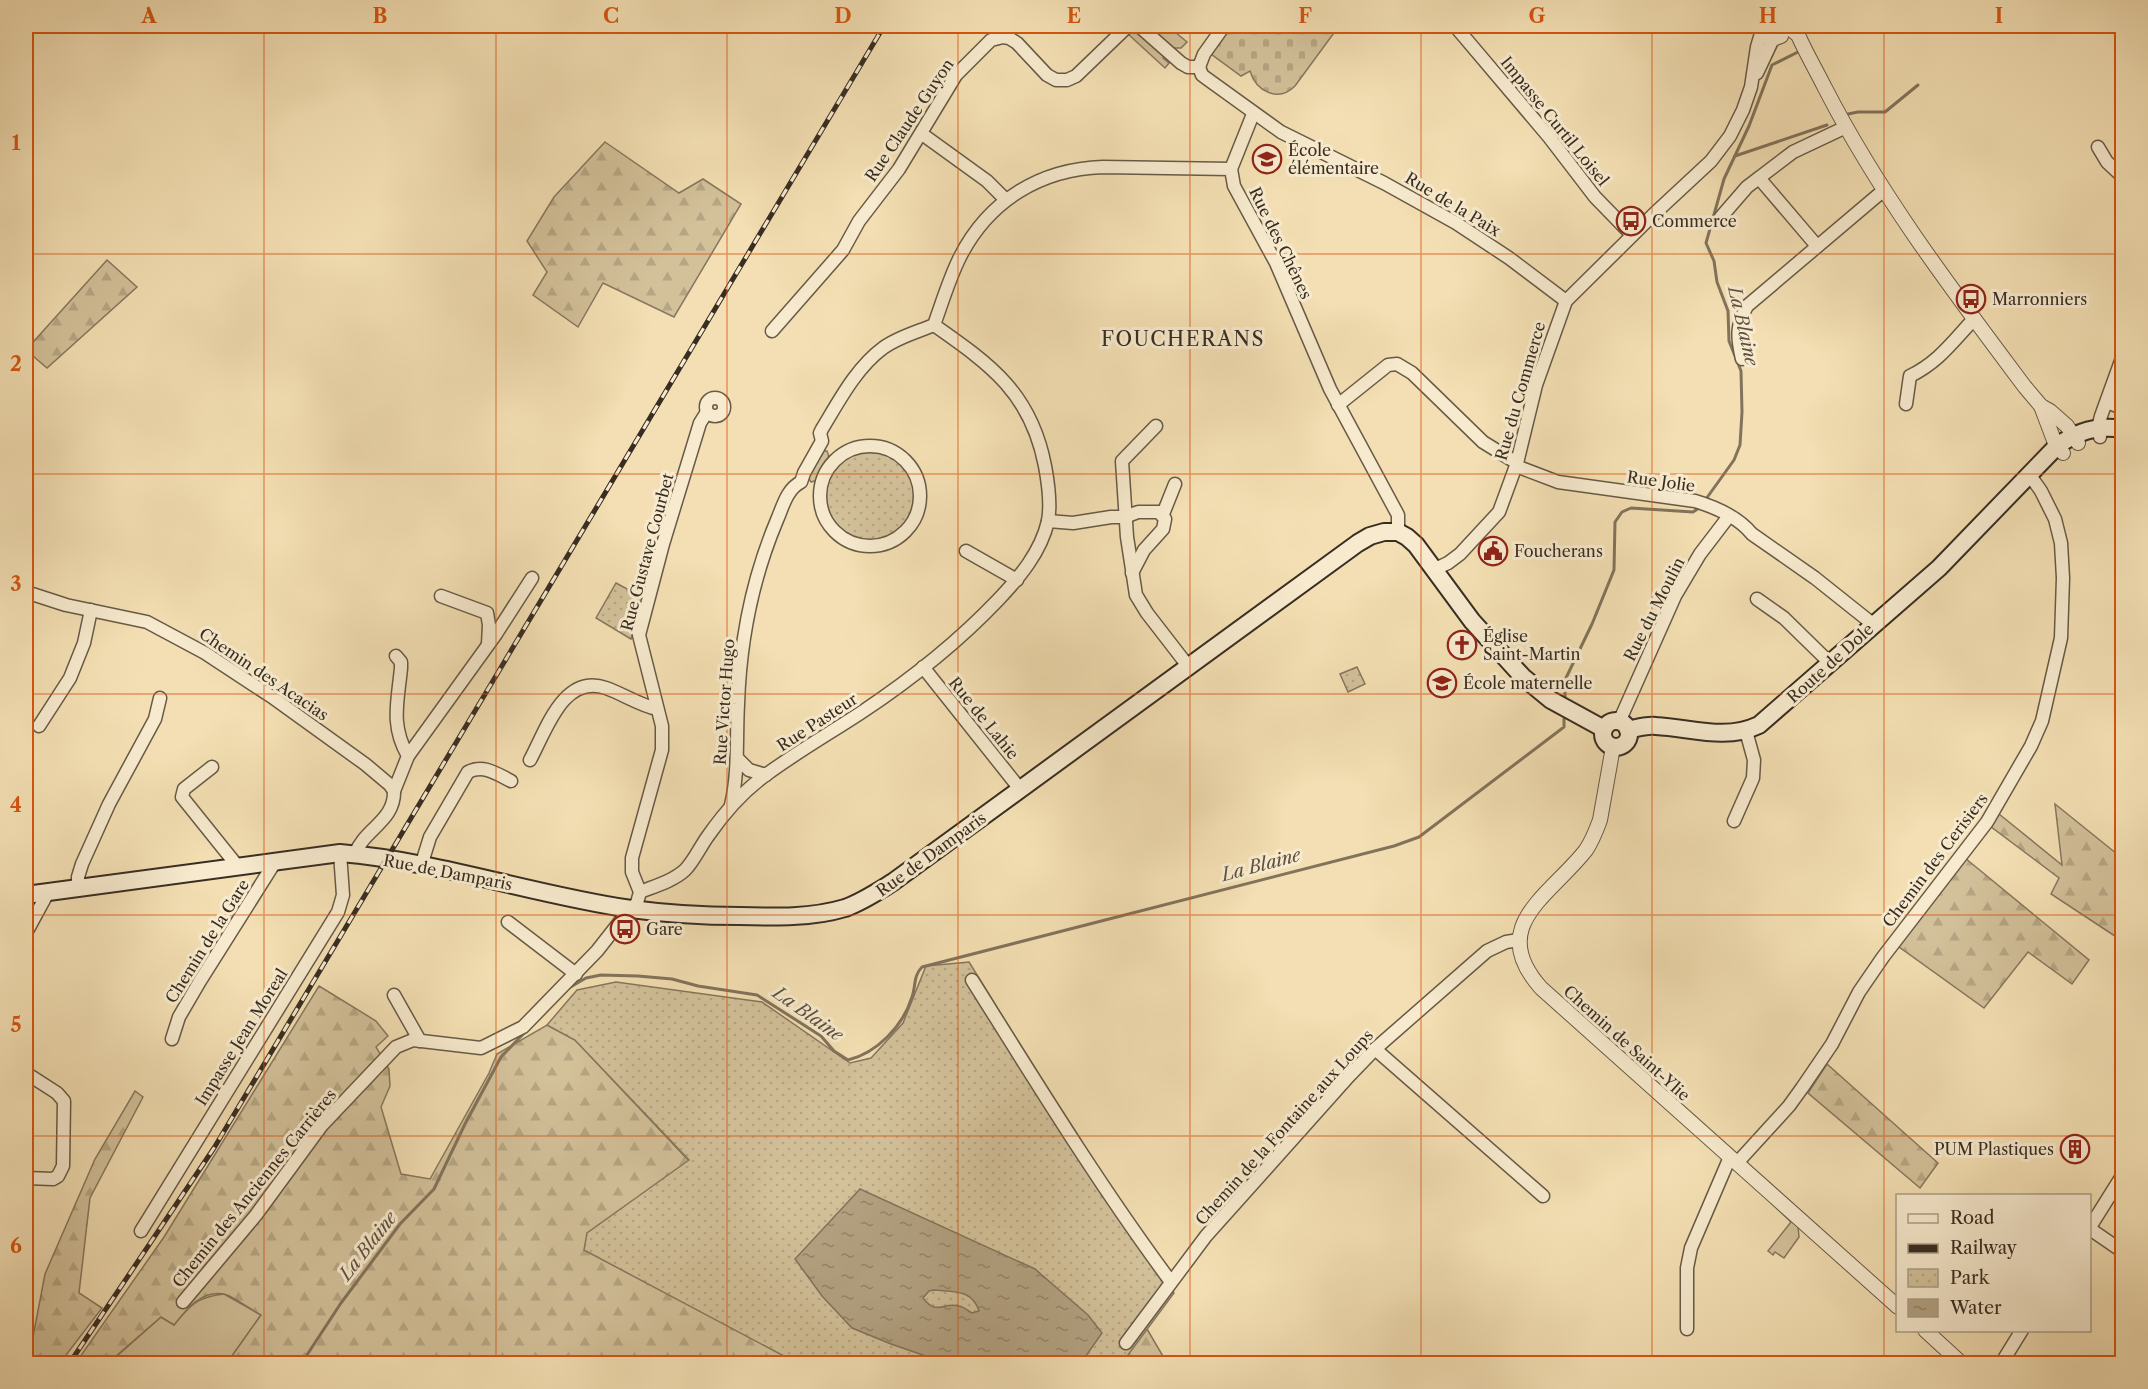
<svg xmlns="http://www.w3.org/2000/svg" width="2148" height="1389" viewBox="0 0 2148 1389" font-family="'Libre Caslon Text',serif">
	<style>
		.grass { fill: #d3c19a; stroke: #86775e; stroke-width: 1.5 }
		.forest { fill: url(#forest-firs); stroke: #86775e; stroke-width: 1.5 }
		.cemetery { fill: url(#cemetery-stones); stroke: #86775e; stroke-width: 1.5 }
		.park { fill: url(#park-dots); stroke: #86775e; stroke-width: 1.5 }
		.water { fill: url(#water-ripples); stroke: #82735c; stroke-width: 1.5; fill-rule: evenodd }
		.lines { fill: none; stroke-linecap: round; stroke-linejoin: round }
		.stream { stroke: #82735c; stroke-width: 3 }
		.minor-casing { stroke: #675a46; stroke-width: 15 }
		.tertiary-casing { stroke: #675a46; stroke-width: 16 }
		.secondary-casing { stroke: #382d22; stroke-width: 20 }
		.minor { stroke: #f7eace; stroke-width: 12 }
		.tertiary { stroke: #f7eace; stroke-width: 14 }
		.secondary { stroke: #f7eace; stroke-width: 16 }
		.rail-casing { stroke: #382d22; stroke-width: 5 }
		.rail { stroke: #f7eace; stroke-width: 3; stroke-dasharray: 9; stroke-linecap: butt }
		.grid { fill: none; stroke: #d6550e; stroke-width: 1.5; stroke-opacity: 0.55 }
		.labels { text-anchor: middle; dominant-baseline: central; stroke-width: 6; stroke-linejoin: round; paint-order: stroke }
		.street-label { font-size: 16px; fill: #382d22; stroke: #f7eace }
		.poi-label { font-size: 16px; fill: #382d22; stroke: #f7eace; text-anchor: start }
		.water-label { font-size: 18px; font-style: italic; fill: #5d503f; stroke: #f7eace }
		.quarter-label { font-size: 20px; letter-spacing: 1.5px; fill: #382d22; stroke: #f7eace }
		.neatline { fill: none; stroke: #d6550e; stroke-width: 2 }
		.grid-label { font-size: 20px; text-anchor: middle; font-weight: bold; fill: #d6550e }
	</style>
	<defs>
		<pattern id="forest-firs" width="22" height="20" patternUnits="userSpaceOnUse" patternTransform="scale(1.5)"><rect width="22" height="20" fill="#d3c19a"/><path d="M5 1l3.5 6h-7zM16 11l3.5 6h-7z" fill="#b6a684"/></pattern>
		<pattern id="cemetery-stones" width="16" height="16" patternUnits="userSpaceOnUse" patternTransform="scale(1.5)"><rect width="16" height="16" fill="#d3c19a"/><path d="M2 7V4a2 2 0 0 1 4 0v3zM10 15v-3a2 2 0 0 1 4 0v3z" fill="#b6a684"/></pattern>
		<pattern id="park-dots" width="8" height="8" patternUnits="userSpaceOnUse" patternTransform="scale(1.5)"><rect width="8" height="8" fill="#d3c19a"/><path d="M2 2h.1M6 6h.1" fill="none" stroke="#b6a684" stroke-width="1.8" stroke-linecap="round"/></pattern>
		<pattern id="water-ripples" width="26" height="14" patternUnits="userSpaceOnUse" patternTransform="scale(1.5)"><rect width="26" height="14" fill="#b3a282"/><path d="M2 4q2-2 4 0t4 0M15 11q2-2 4 0t4 0" fill="none" stroke="#93846a"/></pattern>
	</defs>
	<rect width="100%" height="100%" fill="#f3dfb3"/>
	<filter id="stains"><feTurbulence type="fractalNoise" baseFrequency=".00333" numOctaves="4"/><feColorMatrix values="0 0 0 0 .2 0 0 0 0 .09 0 0 0 0 .02 0 0 0 .5 -.17"/></filter>
	<radialGradient id="worn" r=".72"><stop offset=".6" stop-color="#630" stop-opacity="0"/><stop offset="1" stop-color="#630" stop-opacity=".3"/></radialGradient>
	<g class="grass">
		<path d="M1153,26l4,2 11,-2 19,16 -6,6h-8l-20,-17z"/>
		<path d="M1136,30l28,26 -1,2 6,5 -4,5 -37,-34z"/>
		<path d="M824,451h3c5,10 -4,20 -9,29l-7,2 -3,-5z"/>
		<path d="M1744,1177l54,49 1,11 -15,21 -9,-6 -2,3 -5,-4 23,-29z"/>
		<path d="M224,1294l37,21 -34,48 -119,1 53,-47 13,8c16,-20 23,-28 50,-31z"/>
	</g>
	<g class="forest">
		<path d="M605,142l74,51 24,-14 38,25 -67,113 -71,-34 -25,44 -45,-32 14,-23 -20,-31 27,-44z"/>
		<path d="M107,260l30,27 -90,81 -21,-18z"/>
		<path d="M2055,804l67,54 -1,82 -70,-46 8,-16 -69,-52 9,-12 63,51z"/>
		<path d="M1965,858l124,102 -17,24 -44,-32 -44,56 -89,-64z"/>
		<path d="M319,986l57,35 12,15 -12,11 13,22 1,17 -9,21 20,67 29,5 59,-106 8,-19 50,-29 28,15 114,121 182,202h-644l34,-48c-10,-5 -28,-19 -37,-21 -23,-4 -38,16 -50,31l-13,-8 -53,46 -33,1 89,-127z"/>
		<path d="M1827,1064l111,99 -18,25 -112,-95z"/>
		<path d="M135,1091l8,6 -53,101 -11,95 23,15 -42,55h-32l17,-89 50,-115z"/>
		<path d="M1147,1329l20,34 -53,1z"/>
	</g>
	<path class="cemetery" d="M1231,26h108l-44,60c-17,17 -39,5 -45,-15l-9,5 -30,-22z"/>
	<g class="park">
		<circle cx="871" cy="496" r="47"/>
		<path d="M616,583l28,15 -13,41 -35,-21z"/>
		<path d="M1357,667l8,17 -17,8 -8,-18z"/>
		<path d="M969,962l205,331 -52,70h-325l-213,-113 3,-17 102,-73 -114,-120 -28,-15 30,-35 39,-8 146,20 88,61 21,-5 32,-35 23,-57z"/>
	</g>
	<path class="water" d="M860,1189l175,80 53,46 14,18 -21,30h-135l-55,-19 -39,-16 -30,-32 -27,-37zM934,1290c19,2 38,-1 45,21l-7,2c-4,-2 -8,-6 -13,-7 -17,-4 -22,10 -36,-8l6,-7z"/>
	<g class="lines">
		<g class="stream">
			<path d="M1848,114l10,-2h27l33,-27"/>
			<path d="M1735,156l92,-31"/>
			<path d="M1706,499l28,-39 6,-15 2,-33 -1,-41 -12,-30 -1,-30 -11,-29 -3,-21 -8,-18 18,-64 25,-53 23,-61 26,-13"/>
			<path d="M1565,701v-21l27,-56 22,-54 1,-48 7,-10 9,-4 62,4 6,-4"/>
			<path d="M567,989l19,-11 15,-3 37,1 34,3 26,7 59,9 64,41 13,15 14,9c29,-7 55,-34 64,-63 4,-11 1,-21 10,-30l472,-121 25,-9 145,-110v-8"/>
			<path d="M301,1364l40,-61 59,-79 34,-35 31,-65 36,-67 26,-27"/>
		</g>
		<g class="minor-casing">
			<g id="minor">
				<path d="M1139,26l42,37 7,4h11"/>
				<path d="M1455,26l94,111 46,60 37,38"/>
				<path d="M2121,26l1,1"/>
				<path d="M1199,67l3,8 4,3 75,54 103,51 72,40 53,35 57,43"/>
				<path d="M1199,67l5,-13 20,-28"/>
				<path d="M1757,73l16,-34"/>
				<path d="M922,134l65,47 19,19"/>
				<path d="M2098,147l9,15 15,14"/>
				<path d="M1231,169l22,-55"/>
				<path d="M1759,178l58,68"/>
				<path d="M1721,217l26,-30 46,-35 53,-25"/>
				<path d="M772,331l71,-81 16,-29 40,-52 57,-94 35,-35 12,-3 6,1 8,5 30,32 9,5h11l9,-4 52,-50"/>
				<path d="M1742,359c-5,-22 -6,-33 5,-53l137,-116"/>
				<circle cx="715" cy="407" r="9"/>
				<path d="M2107,402l15,6"/>
				<path d="M1906,404l4,-28c29,-14 43,-35 64,-57"/>
				<path d="M1338,405l50,-40 9,-1 15,9 71,69 34,21"/>
				<path d="M1156,426l-34,35 5,76 9,58 11,18 41,53"/>
				<path d="M2100,437l-1,-13 2,-8 21,-58"/>
				<circle cx="870" cy="496" r="50"/>
				<path d="M1516,466l42,16 137,19c20,6 44,17 57,33l63,44 59,47"/>
				<path d="M1163,514l12,-30"/>
				<path d="M1048,521l25,2 38,-6h14l13,-5h21l6,7 -2,10 -19,21 -12,23"/>
				<path d="M966,551l51,29"/>
				<path d="M1433,570l15,-7 12,-9 39,-42 18,-49 19,-78 30,-84 88,-87 57,-53 19,-25 13,-26 8,-23 6,-40 5,-17"/>
				<path d="M26,592l40,13 81,17 58,31 67,44 93,67 25,21 4,6c1,30 -30,38 -39,63"/>
				<path d="M441,596l46,17 2,12 -1,19"/>
				<path d="M1757,599l27,19 46,45"/>
				<path d="M396,656l5,6v6c-3,33 -11,57 7,88"/>
				<path d="M923,667l97,122"/>
				<path d="M1619,722l56,-126 25,-42 29,-38"/>
				<path d="M39,726l31,-48 14,-35 7,-33"/>
				<path d="M737,758l12,12 17,5"/>
				<path d="M530,760c16,-29 33,-87 76,-72 17,6 33,17 51,21"/>
				<path d="M212,767l-28,22 -2,8 57,71"/>
				<path d="M394,791l14,-35 88,-122 36,-56"/>
				<path d="M731,805c8,-33 5,-67 7,-101 2,-62 15,-127 39,-184 6,-14 10,-31 24,-38l3,-9 18,-32 -2,-8 2,-4c17,-28 34,-61 61,-81 15,-11 34,-16 51,-23 8,-22 15,-46 26,-68 29,-57 81,-88 143,-90l128,2 3,17 42,77 54,126 68,126v17"/>
				<path d="M1734,821l19,-43 1,-18 -8,-29"/>
				<path d="M421,866l9,-29 38,-65c16,-8 29,2 43,9"/>
				<path d="M78,888v-11l4,-13 27,-60 46,-85 5,-21"/>
				<path d="M640,892c15,-6 33,-11 45,-22 9,-9 15,-23 23,-34 16,-23 35,-45 59,-62 30,-22 63,-41 95,-62 48,-32 96,-70 136,-112 21,-22 43,-48 50,-79 3,-16 0,-39 -3,-55 -14,-73 -54,-101 -111,-141"/>
				<path d="M508,922l68,52"/>
				<path d="M26,933l19,-35v-5"/>
				<path d="M972,980c64,102 127,205 199,302"/>
				<path d="M394,995l26,46"/>
				<path d="M172,1039l7,-22 21,-36 75,-119"/>
				<path d="M1375,1049l168,147"/>
				<path d="M26,1073l31,20 7,8 -1,65 -5,10 -5,3 -27,-1"/>
				<path d="M1737,1163l52,-57 13,-18 30,-44 27,-52 24,-35 104,-135 44,-76 11,-25 19,-83 2,-60 -2,-35 -6,-24 -14,-28 -12,-17"/>
				<path d="M2090,1227l32,-51"/>
				<path d="M2090,1229l32,22"/>
				<path d="M141,1231l197,-319 5,-17 -3,-42"/>
				<path d="M183,1302l73,-87 66,-90 74,-78 17,-7 68,8 42,-21 74,-76 29,-37 11,-11 3,-11 -8,-20v-14l30,-108v-24l-23,-91 24,-91 37,-121 7,-11"/>
				<path d="M1687,1329v-61l4,-20 39,-91"/>
				<path d="M1126,1343l80,-107 143,-160 26,-27 112,-98 19,-9 13,-2"/>
				<path d="M2001,1364l21,-34"/>
			</g>
		</g>
		<g class="tertiary-casing">
			<g id="tertiary">
				<path d="M1762,26l2,9 9,4 8,-3 2,-10"/>
				<path d="M1787,26l11,9c8,18 18,35 27,53 55,107 128,203 200,299l16,19 9,5 17,15 11,17"/>
				<path d="M2041,406l14,37 8,10"/>
				<path d="M1613,747l-13,73c-4,11 -8,21 -14,30 -36,46 -100,76 -45,138l357,319"/>
				<path d="M1925,1330l37,34"/>
			</g>
		</g>
		<g class="secondary-casing">
			<g id="secondary">
				<circle cx="1616" cy="734" r="13"/>
				<path d="M1628,730c9,-2 18,-5 28,-4 36,2 69,15 103,-1l180,-157 118,-122c21,-15 40,-21 65,-17"/>
				<path d="M26,895l314,-42c98,8 194,42 291,56 37,5 73,7 109,7 35,1 72,2 105,-8 17,-6 32,-16 48,-26l465,-339 12,-7 14,-4h14l9,5 9,8 56,76 51,56 28,23 53,29"/>
			</g>
		</g>
		<use href="#minor" class="minor"/>
		<use href="#tertiary" class="tertiary"/>
		<use href="#secondary" class="secondary"/>
		<g class="rail-casing">
			<path id="rail" d="M69,1364l145,-216 670,-1122"/>
		</g>
		<use href="#rail" class="rail"/>
	</g>
	<path class="grid" d="M264,26v1338M496,26v1338M727,26v1338M958,26v1338M1190,26v1338M1421,26v1338M1652,26v1338M1884,26v1338M26,254h2096M26,474h2096M26,694h2096M26,915h2096M26,1136h2096"/>
	<defs>
		<g id="school-ring" transform="scale(1.5)"><circle r="9.5" fill="#f7eace" stroke="#8f2418" stroke-width="1.5"/><path d="M0-5L7-2L0 1L-7-2ZM-4 1L0 2.5L4 1V4Q0 6-4 4Z" fill="#8f2418"/></g>
		<g id="bus-ring" transform="scale(1.5)"><circle r="9.5" fill="#f7eace" stroke="#8f2418" stroke-width="1.5"/><path d="M-5-6H5V4H4V6H2V4H-2V6H-4V4H-5ZM-3.5-4V0h7V-4ZM-3.5 1.2v1.5H-2V1.2ZM2 1.2v1.5H3.5V1.2Z" fill="#8f2418"/></g>
		<g id="civic-ring" transform="scale(1.5)"><circle r="9.5" fill="#f7eace" stroke="#8f2418" stroke-width="1.5"/><path d="M-.6-6.5H3V-4.5H.6V-3L4-1V1h2V6H-6V1h2V-1L-.6-3ZM-1.2 2.5V6h2.4V2.5Z" fill="#8f2418"/></g>
		<g id="church-ring" transform="scale(1.5)"><circle r="9.5" fill="#f7eace" stroke="#8f2418" stroke-width="1.5"/><path d="M-1.2-6h2.4v3.5h3.3v2.4h-3.3V6h-2.4V-.1h-3.3v-2.4h3.3Z" fill="#8f2418"/></g>
		<g id="building-ring" transform="scale(1.5)"><circle r="9.5" fill="#f7eace" stroke="#8f2418" stroke-width="1.5"/><path d="M-4-6H4V6H1V3H-1V6H-4ZM-2.5-4.3h1.7v1.8h-1.7ZM.8-4.3h1.7v1.8H.8ZM-2.5-1h1.7V.8h-1.7ZM.8-1h1.7V.8H.8Z" fill="#8f2418"/></g>
	</defs>
	<g fill-rule="evenodd">
		<use href="#school-ring" x="1267" y="159"/>
		<use href="#bus-ring" x="1631" y="221"/>
		<use href="#bus-ring" x="1971" y="299"/>
		<use href="#civic-ring" x="1493" y="551"/>
		<use href="#church-ring" x="1462" y="645"/>
		<use href="#school-ring" x="1442" y="683"/>
		<use href="#bus-ring" x="625" y="929"/>
		<use href="#building-ring" x="2075" y="1149"/>
	</g>
	<g class="labels">
		<g class="street-label">
			<text transform="translate(909 120) rotate(-56)">Rue Claude Guyon</text>
			<text transform="translate(1555 121) rotate(51)">Impasse Curtil Loisel</text>
			<text transform="translate(1453 204) rotate(31)">Rue de la Paix</text>
			<text transform="translate(1281 243) rotate(64)">Rue des Chênes</text>
			<text transform="translate(1520 391) rotate(-74)">Rue du Commerce</text>
			<text transform="translate(1661 481) rotate(8)">Rue Jolie</text>
			<text transform="translate(647 552) rotate(-75)">Rue Gustave Courbet</text>
			<text transform="translate(1654 609) rotate(-63)">Rue du Moulin</text>
			<text transform="translate(1830 663) rotate(-42)">Route de Dole</text>
			<text transform="translate(264 674) rotate(34)">Chemin des Acacias</text>
			<text transform="translate(724 702) rotate(-86)">Rue Victor Hugo</text>
			<text transform="translate(984 718) rotate(51)">Rue de Lahie</text>
			<text transform="translate(817 722) rotate(-33)">Rue Pasteur</text>
			<text transform="translate(931 854) rotate(-36)">Rue de Damparis</text>
			<text transform="translate(1935 860) rotate(-53)">Chemin des Cerisiers</text>
			<text transform="translate(448 872) rotate(11)">Rue de Damparis</text>
			<text transform="translate(207 941) rotate(-58)">Chemin de la Gare</text>
			<text transform="translate(241 1037) rotate(-58)">Impasse Jean Moreal</text>
			<text transform="translate(1627 1043) rotate(42)">Chemin de Saint-Ylie</text>
			<text transform="translate(1284 1127) rotate(-48)">Chemin de la Fontaine aux Loups</text>
			<text transform="translate(254 1188) rotate(-51)">Chemin des Anciennes Carrières</text>
		</g>
		<g class="poi-label">
			<text x="1288" y="150">École<tspan x="1288" dy="18">élémentaire</tspan></text>
			<text x="1652" y="221">Commerce</text>
			<text x="1992" y="299">Marronniers</text>
			<text x="1514" y="551">Foucherans</text>
			<text x="1483" y="636">Église<tspan x="1483" dy="18">Saint-Martin</tspan></text>
			<text x="1463" y="683">École maternelle</text>
			<text x="646" y="929">Gare</text>
			<text x="2054" y="1149" text-anchor="end">PUM Plastiques</text>
		</g>
		<g class="water-label">
			<text transform="translate(1743 326) rotate(77)">La Blaine</text>
			<text transform="translate(1261 865) rotate(-15)">La Blaine</text>
			<text transform="translate(808 1014) rotate(35)">La Blaine</text>
			<text transform="translate(368 1246) rotate(-52)">La Blaine</text>
		</g>
		<g class="quarter-label">
			<text x="1183" y="339">FOUCHERANS</text>
		</g>
	</g>
	<rect width="2148" height="1389" fill="none" stroke="#f3dfb3" stroke-width="66"/>
	<rect x="1896" y="1194" width="195" height="138" fill="#f7eace" stroke="#ab9e89" stroke-width="1.5"/>
	<rect x="1908" y="1214" width="30" height="9" fill="#f7eace" stroke="#ab9e89" stroke-width="1.5"/>
	<text x="1950" y="1224" font-size="18" fill="#382d22">Road</text>
	<rect x="1908" y="1244" width="30" height="9" fill="#382d22" stroke="#ab9e89" stroke-width="1.5"/>
	<text x="1950" y="1254" font-size="18" fill="#382d22">Railway</text>
	<rect x="1908" y="1269" width="30" height="18" fill="url(#park-dots)" stroke="#ab9e89" stroke-width="1.5"/>
	<text x="1950" y="1284" font-size="18" fill="#382d22">Park</text>
	<rect x="1908" y="1299" width="30" height="18" fill="url(#water-ripples)" stroke="#ab9e89" stroke-width="1.5"/>
	<text x="1950" y="1314" font-size="18" fill="#382d22">Water</text>
	<rect x="33" y="33" width="2082" height="1323" class="neatline"/>
	<g class="grid-label">
		<text x="149" y="23">A</text>
		<text x="380" y="23">B</text>
		<text x="611" y="23">C</text>
		<text x="843" y="23">D</text>
		<text x="1074" y="23">E</text>
		<text x="1305" y="23">F</text>
		<text x="1537" y="23">G</text>
		<text x="1768" y="23">H</text>
		<text x="1999" y="23">I</text>
		<text x="16" y="150">1</text>
		<text x="16" y="371">2</text>
		<text x="16" y="591">3</text>
		<text x="16" y="812">4</text>
		<text x="16" y="1032">5</text>
		<text x="16" y="1253">6</text>
	</g>
	<rect width="100%" height="100%" filter="url(#stains)"/>
	<rect width="100%" height="100%" fill="url(#worn)"/>
</svg>
